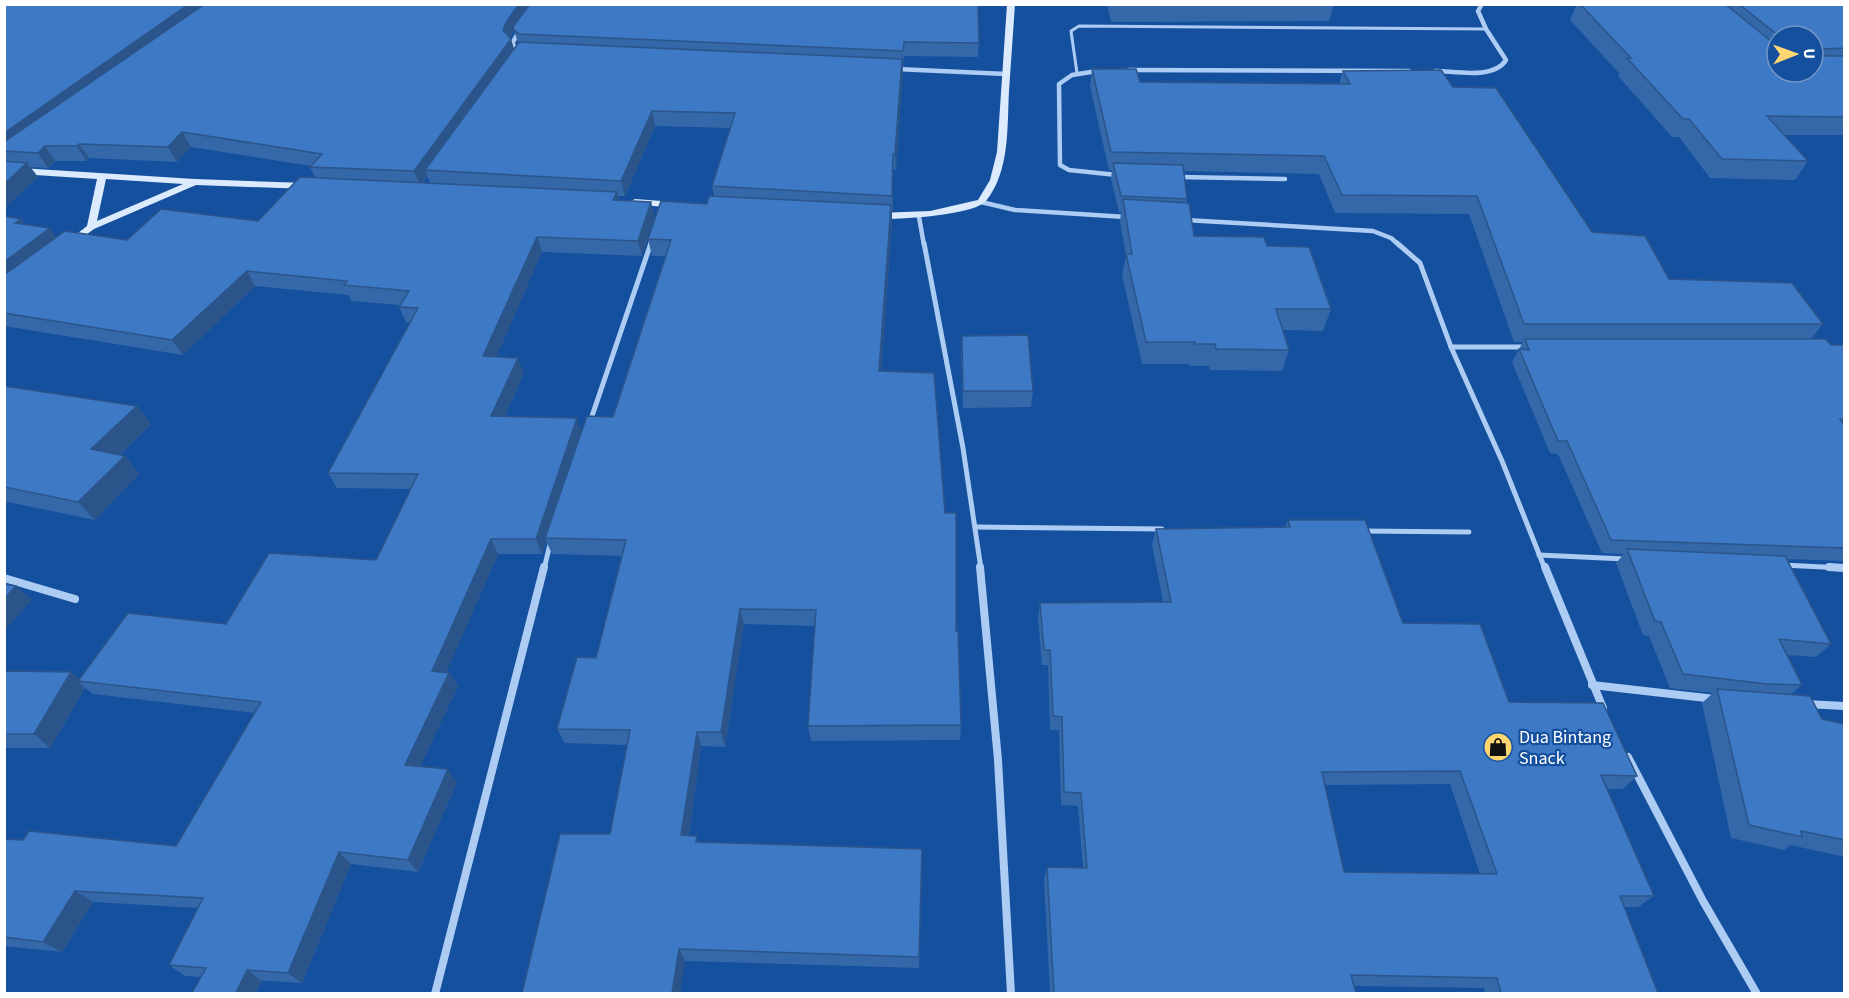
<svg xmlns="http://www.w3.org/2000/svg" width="1849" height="998" viewBox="0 0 1849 998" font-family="'Source Sans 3',sans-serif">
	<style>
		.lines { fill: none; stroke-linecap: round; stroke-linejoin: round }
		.lane { stroke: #adccf3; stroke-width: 3 }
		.street-far2 { stroke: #adccf3; stroke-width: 4.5 }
		.street-far1 { stroke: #adccf3; stroke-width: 5 }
		.street { stroke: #adccf3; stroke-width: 8 }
		.secondary { fill: #dceafd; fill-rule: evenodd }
		.wall { fill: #3468a9; fill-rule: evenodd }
		.shaded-wall { fill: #2b558a }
		.building { fill: #3d79c5; stroke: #2b558a; stroke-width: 1.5; fill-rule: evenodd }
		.labels { text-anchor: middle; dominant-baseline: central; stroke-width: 4.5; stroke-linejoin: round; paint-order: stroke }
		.poi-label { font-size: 18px; fill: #fff; stroke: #15509e; text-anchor: start }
	</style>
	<rect width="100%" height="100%" fill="#15509e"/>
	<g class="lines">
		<path class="lane" d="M1077,73l-6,-42 8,-5 407,3"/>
		<g class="street-far2">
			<path d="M520,29l-8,15 8,7"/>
			<path d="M896,69l110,5"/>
			<path d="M1129,70l280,1"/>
			<path d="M1097,71l-25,4 -13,9 1,81 9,5 48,5"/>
			<path d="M1435,71c19,0 59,9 71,-11l-20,-31 -8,-18 4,-7"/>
			<path d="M1179,177l106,2"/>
			<path d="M981,202l34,8 111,7"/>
			<path d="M919,217l5,28"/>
			<path d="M1185,220l188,11 18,7 8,7"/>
			<path d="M650,245l2,-6"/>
		</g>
		<g class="street-far1">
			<path d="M924,243l39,205 18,121"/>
			<path d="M1397,243l23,20 31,84 51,114 43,108"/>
			<path d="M1451,347h78"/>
			<path d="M590,422l61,-179"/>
			<path d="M976,527l186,2"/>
			<path d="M1362,531l107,1"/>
			<path d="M1539,555l86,4"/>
			<path d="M1782,565l62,3"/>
			<path d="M544,569l7,-29"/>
		</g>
		<g class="street">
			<path d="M980,567l18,193 13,234"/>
			<path d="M1545,567l58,141"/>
			<path d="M1829,567l15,1"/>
			<path d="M4,578l71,21"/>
			<path d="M1592,685l123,14"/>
			<path d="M1806,704l38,2"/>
			<path d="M1628,757l75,144 54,93"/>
			<path d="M435,994l109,-427"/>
		</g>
		<g class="secondary">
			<path d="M1007,4h8c-2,29 -4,58 -6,87 -2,37 1,80 -23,110 -11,14 -93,20 -111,17v-4l3,-1 52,-2 48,-11 12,-20 7,-28z"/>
			<path d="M4,167l191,12 111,4 4,3 -4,3 -110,-4 -102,44 -22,16 -5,-3 2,-2 18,-14 10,-47 -93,-6zM106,179l77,5 -86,37z"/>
			<path d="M635,199l40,3 5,3 -5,3 -43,-4 -2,-2z"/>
		</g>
	</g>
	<g class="wall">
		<path d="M4,4l975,39 -1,14 -74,-1 -1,9 -7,105 -3,-1v42h-1v11l-11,150 64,141 11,118 5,94 -1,15 -149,1 -3,-15 7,-100 -71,-2 -19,123 -24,-1 -12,89 10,7 223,20 -3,106 -234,-7 -75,-127 17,-89 -62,-2 -8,-14 39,-71 26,-102 -70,-2 -6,-13 -4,13h-44l-52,118 12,14 -38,80 37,16 -39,90 -67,-8 -49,119 -117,-7 -16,-11 29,-57 -105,-6 -31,50 -58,-6v-107l172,7 79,-133 -162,-19 -8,-6 -35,60h-46v-77l67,1 8,7 147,-55 150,-64 35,-71 -74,-1 -9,-15 82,-150 -4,-1 -7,-15 2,-2 -50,-4 -2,-6 -94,-9 -72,69 -179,-29v-110l17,3 4,6 31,12 71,3 131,-19 57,-44 -5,-10 1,-1 -120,-19 -14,15 -88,-4 -3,3h-31l-7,7 -18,-1 8,10 -34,32zM514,31l4,12 -4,6 -4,-12zM655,126l75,2 -18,58 2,10 -7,8 -59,35 4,17h14l-53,161 -31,14 -77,-15 19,-43 -28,-16 46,-105 100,4 13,-39 -36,-16 -1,-5h7zM427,176l3,7h-7z"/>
		<path d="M1107,4h227l-5,17 -218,1z"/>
		<path d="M1577,4h148l3,3 1,-3h116v131h-60l23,26 -13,19 -85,-2 -31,-41h-7l-54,-61 1,-3 -49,-53zM1777,36h36l-36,36z"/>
		<path d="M1092,69l48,13 199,2 4,-13 110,16 139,145 77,47 154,45 -12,15 20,6h14v216l-58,-2 44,85 -15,13 -29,-2 15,30 -11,9 31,25 23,5v133l-55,-12 -6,5 -53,-12 -29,-135 11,-10 -43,-5 -21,-52 -6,-1 -27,-72 8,-9 -22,-1 -44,-99 -8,-1 -38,-91 11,-20h-9l-45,-128 -134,-1 -16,-39 -135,-3 3,28 -1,4 8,33 73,10 64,63 -8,22 -40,-1 6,20 -7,21 -72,-1 -1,-4h-19l-1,-2h-47l-20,-89 4,-19 -6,-35 1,-9h-2l-8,-33 1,-9h-3l-19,-84z"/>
		<path d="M962,336l71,55 -2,16 -68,1 -2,-56z"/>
		<path d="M4,386l133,20 14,18 -31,31 5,1 14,18 -44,46 -87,-18 -4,3z"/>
		<path d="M1288,520l115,103 106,79 128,74 -14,13h-16l47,107 -16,11h-14l34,86h-173l-1,-5 -130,-2 2,7h-306l-6,-113 3,-13 36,1 -5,-62 -17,-1 -2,-75h-9l-2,-65h-6l-4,-48 2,-14 123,-1 -11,-58 4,-15 129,-2zM1450,784l30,90 -136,-2 -19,-87z"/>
	</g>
	<g class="shaded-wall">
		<path d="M189,4h27l-212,147v-18z"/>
		<path d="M519,4h15l-21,25 1,2 -3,3 -3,8 3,-3 4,14 -90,117 2,6 -7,10 -6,-15 89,-141 4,-9z"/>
		<path d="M902,59l1,15 -7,96 -1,-16z"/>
		<path d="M652,111l3,15 -30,70 -4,-15z"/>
		<path d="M182,132l9,15 -14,15 -9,-15z"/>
		<path d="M79,144l10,14 -3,3 -9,-15z"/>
		<path d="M45,146l10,15 -7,7 -10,-15z"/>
		<path d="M893,154v57l-1,-15z"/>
		<path d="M27,163l11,14 -34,32v-25z"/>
		<path d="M617,192l4,15 -8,-7z"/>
		<path d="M651,202l4,15 -13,39 -4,-15z"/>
		<path d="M891,205l1,17 -12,166 -1,-17z"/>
		<path d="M21,219l11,15 -17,-11z"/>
		<path d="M50,228l10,15 -56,43v-24z"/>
		<path d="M537,237l5,15 -52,120 -7,-16z"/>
		<path d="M247,271l8,15 -72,69 -11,-15z"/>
		<path d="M518,358l6,15 -26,58 -7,-15z"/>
		<path d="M137,406l14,18 -44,43 -16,-18z"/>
		<path d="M577,418l5,15 -37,105 1,3 -4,13 -6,-15z"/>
		<path d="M125,456l14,18 -44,46 -17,-18z"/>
		<path d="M4,498l4,4 -4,3z"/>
		<path d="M491,539l7,15 -57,131 -9,-14z"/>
		<path d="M16,586l16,14 -28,31v-32z"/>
		<path d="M740,609l4,15 -19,123 -4,-15z"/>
		<path d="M71,672l11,9h-4l7,7 -35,60 -16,-14z"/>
		<path d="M449,673l9,13 -43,92 -10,-13z"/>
		<path d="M697,732l4,14 -14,103 -6,-14z"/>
		<path d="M448,769l9,13 -39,90 -10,-12z"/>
		<path d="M339,852l12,12 -49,119 -14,-10z"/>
		<path d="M75,891l18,11 -31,50 -19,-10z"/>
		<path d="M679,949l6,12 -5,32h-8z"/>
		<path d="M247,970l15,11 -6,12h-20z"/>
	</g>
	<g class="building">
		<path d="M4,4h185l-185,129z"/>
		<path d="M205,4h314l-12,17 -4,9 8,9 -97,132 -104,-4 12,-13 -140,-22 -14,15 -89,-3 -2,2h-32l-7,7 -34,-2v-9z"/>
		<path d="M530,4h448l1,39 -75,-1 -1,9 -384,-17 -6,-5 2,-5z"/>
		<path d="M1580,4h145l52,42v26h36v-36h-34l-40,-32h106v44l-24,1v4l4,3h20v61l-78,-1 41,45 -86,-2 -33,-40h-6l-56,-61h4z"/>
		<path d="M519,42l383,17 -7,95h-2l-1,42 -180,-10 23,-73 -83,-2 -31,70 -196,-11z"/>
		<path d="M1092,69h44l4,13 210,2 -7,-13 98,-1 12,17 43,1 96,144 53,4 24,43 123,4 31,41h-299l-47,-128 -135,-1 -18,-39 -213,-4z"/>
		<path d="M4,161l23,2 -23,21z"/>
		<path d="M1113,163l70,2 4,34 -66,-3z"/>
		<path d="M300,177l317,15 -4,8 38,2 -13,39 -101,-4 -54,119 35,2 -27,58 86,2 -41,121h-45l-59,132 17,2 -44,92 43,4 -40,91 -69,-8 -51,121 -41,-3 -11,23h-44l14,-25 -37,-3 34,-67 -128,-7 -32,51 -39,-5v-98l19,1 6,-9 147,15 85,-144 -183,-21 50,-68 98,11 43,-71 107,7 42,-86 -90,-1 90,-165 -19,-1 10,-16 -65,-6 3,-4 -100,-10 -75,69 -168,-27v-38l61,-44 62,9 34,-31 97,12z"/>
		<path d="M709,196l182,9 -12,166 55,2 11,140h11v118h2l3,94 -153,1 8,-116 -76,-1 -19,123h-24l-16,103 16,1 -1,6 226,7 -3,108 -240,-8 -7,44h-150l38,-159h50l20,-104 -73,-1 20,-72 19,1 30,-118 -81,-2 42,-122 26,1 58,-177 -23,-1 13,-38 46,3z"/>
		<path d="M1123,199l66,4 5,33 70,1 3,9 42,1 22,62h-55l13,41 -73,-1 -1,-5h-20v-2h-49l-20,-88h6z"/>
		<path d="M4,216l17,3 -6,4 35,5 -46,34z"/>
		<path d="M1028,335l5,56h-70l-1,-55z"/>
		<path d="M1525,339h301l5,6h14v74h-5l5,7v122l-234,-8 -44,-99h-9l-39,-92 10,1z"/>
		<path d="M4,386l133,20 -46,43 34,7 -47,46 -74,-15z"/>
		<path d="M1288,520h77l38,103 77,1 29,78 94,1 34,73 -36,-1 53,121h-34l38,97h-157l-4,-15 -146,-3 5,18h-302l-7,-126 40,1 -6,-75 -17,-1 -2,-75 -9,-1 -3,-66h-6l-4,-47 131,-1 -15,-73 134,-2zM1460,771l37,103 -153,-2 -22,-100z"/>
		<path d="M1627,549l158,7 46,88 -52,-5 23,46 -35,-1 -84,-10 -22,-52 -6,-1z"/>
		<path d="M4,584l12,2 -12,13z"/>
		<path d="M4,671l67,1 -37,62h-30z"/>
		<path d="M1717,689l93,7 12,23 23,5v116l-44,-9 1,6 -53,-12z"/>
	</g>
	<defs>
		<g id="shop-disc" transform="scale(1.5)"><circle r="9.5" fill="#ffd66f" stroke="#15509e"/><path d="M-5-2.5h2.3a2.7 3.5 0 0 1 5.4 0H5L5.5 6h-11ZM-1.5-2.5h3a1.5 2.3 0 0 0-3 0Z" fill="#111"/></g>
	</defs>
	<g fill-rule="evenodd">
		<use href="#shop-disc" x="1498" y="747"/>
	</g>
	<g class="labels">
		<g class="poi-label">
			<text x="1519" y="737">Dua Bintang<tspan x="1519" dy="21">Snack</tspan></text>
		</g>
	</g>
	<rect width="1849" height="998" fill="none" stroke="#ffffff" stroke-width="12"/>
	<g transform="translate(1795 54) rotate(89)"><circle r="28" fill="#15509e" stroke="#7396c5" stroke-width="1.5"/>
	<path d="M0-4.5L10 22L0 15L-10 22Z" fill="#ffd66f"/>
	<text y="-9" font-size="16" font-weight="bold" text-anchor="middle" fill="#ffffff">U</text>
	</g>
</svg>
